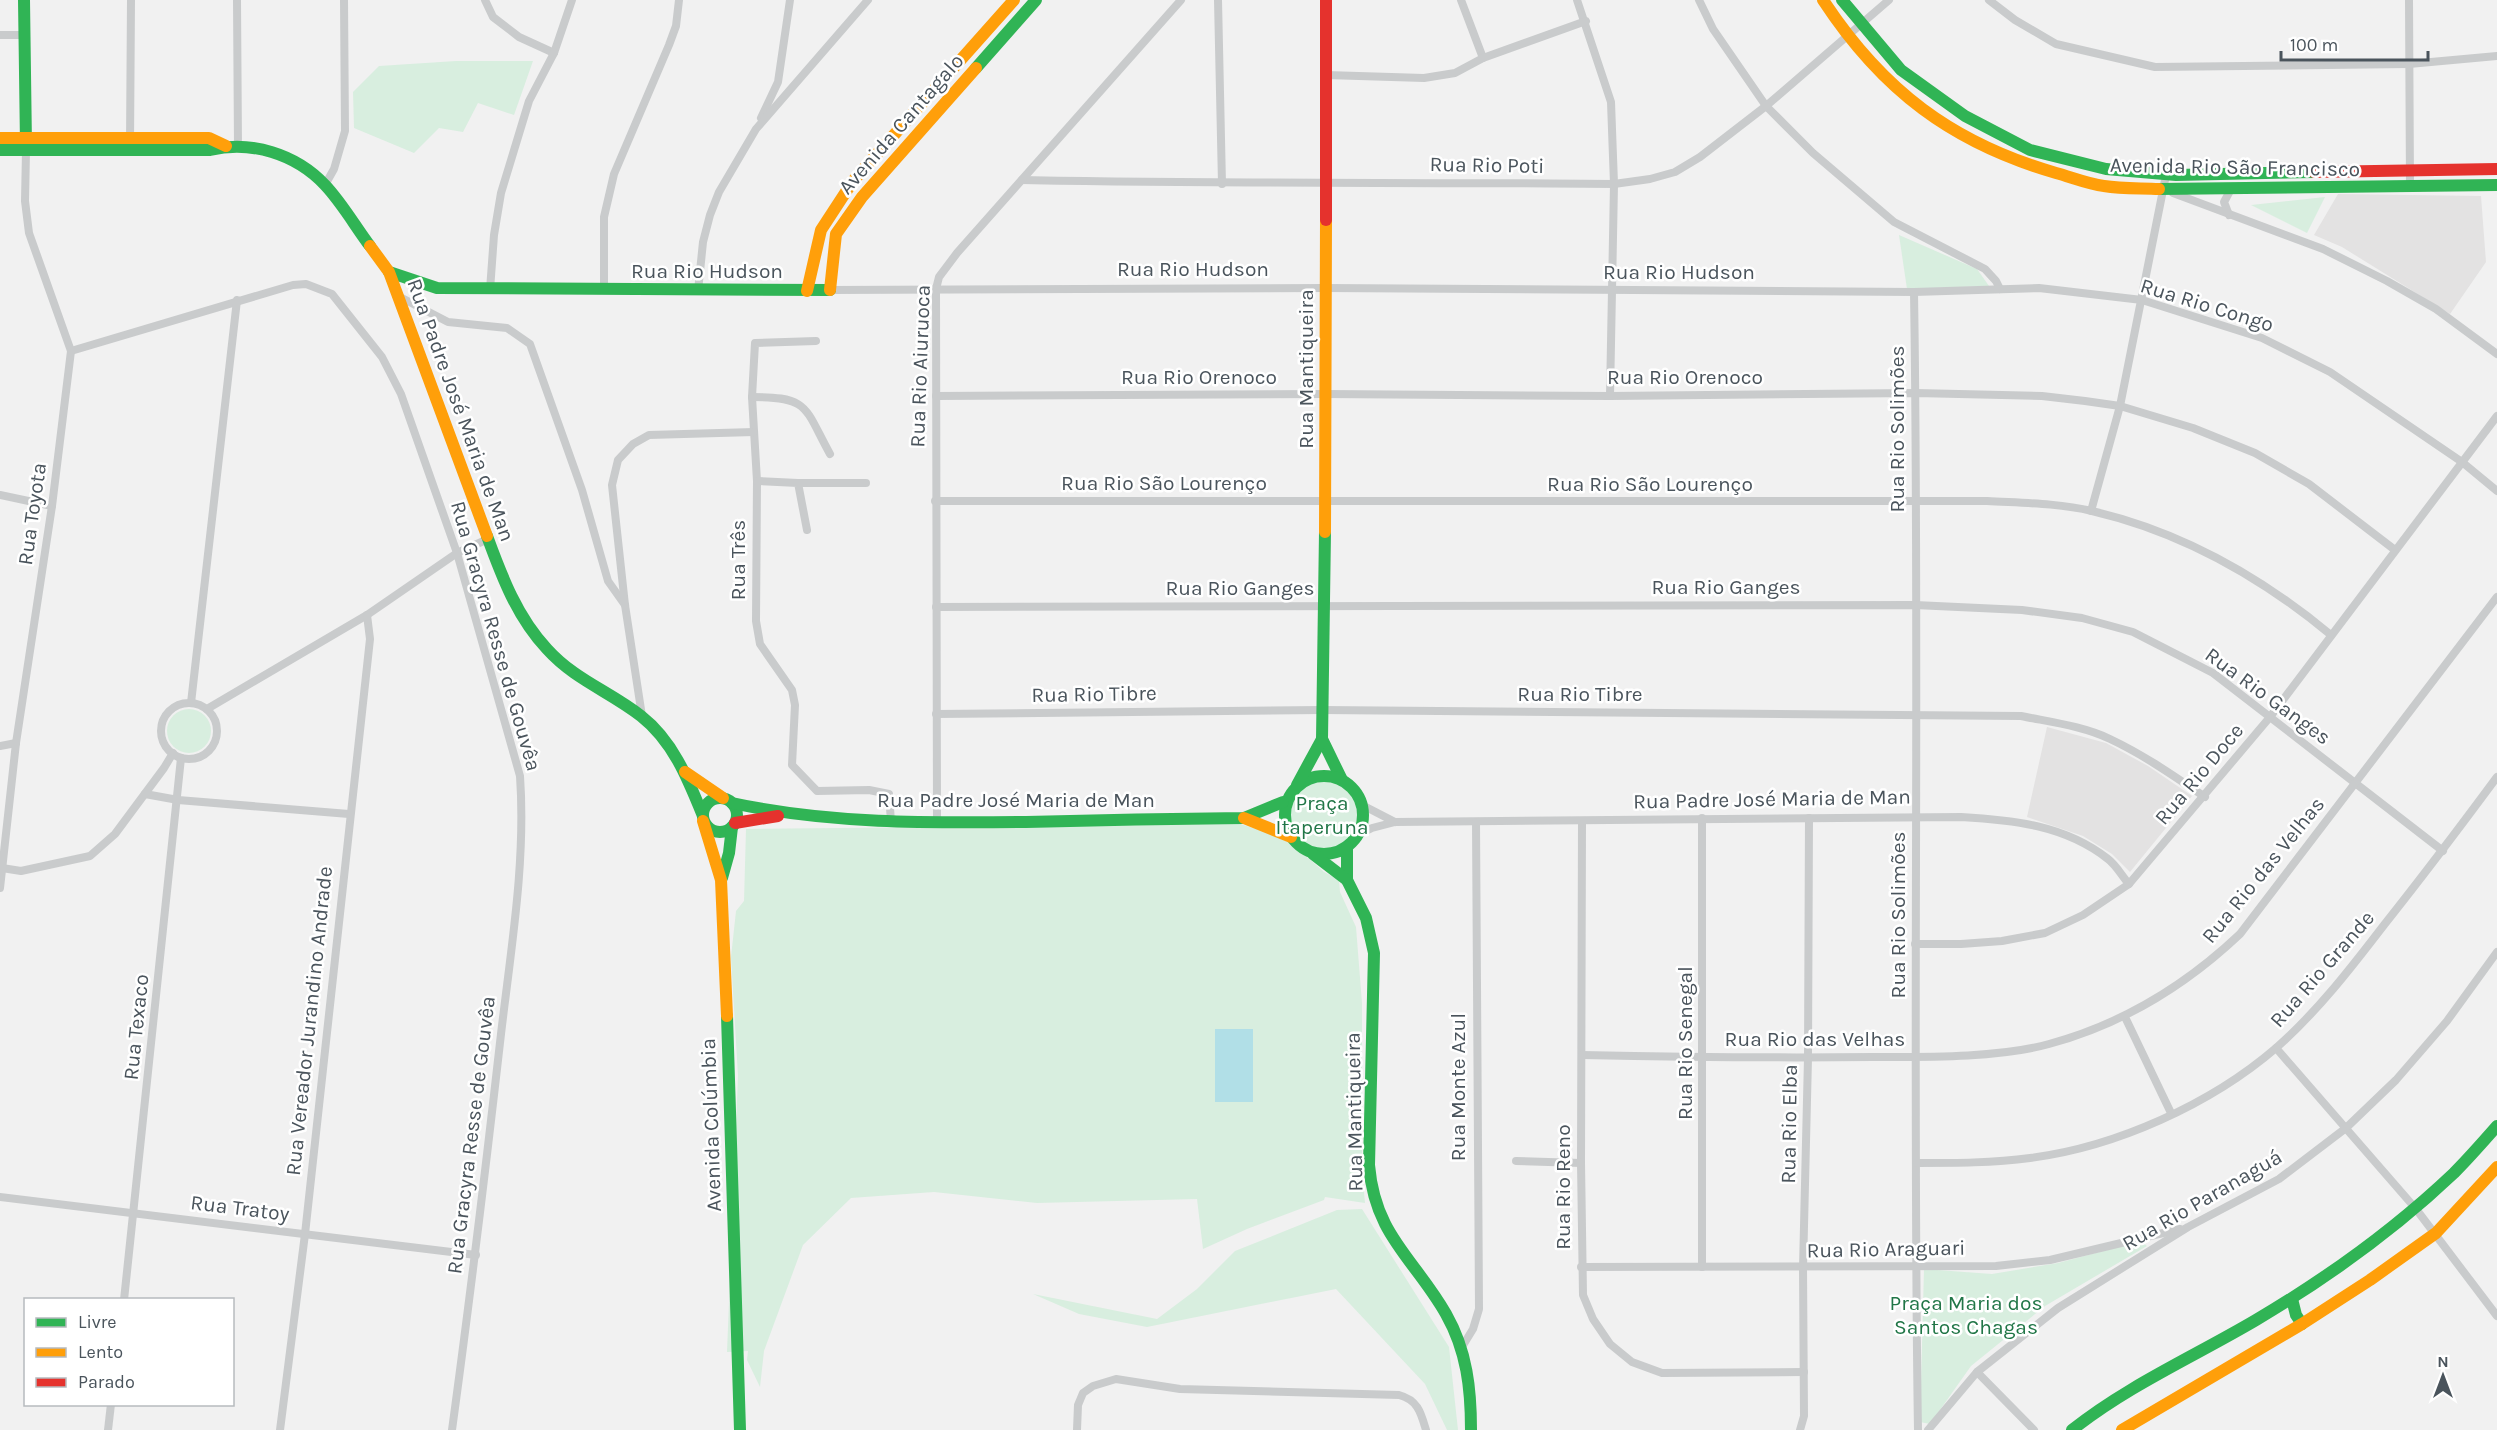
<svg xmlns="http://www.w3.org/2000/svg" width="2497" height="1430" viewBox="0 0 2497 1430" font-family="Karla,sans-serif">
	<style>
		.education { fill: #e3e2e2 }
		.green { fill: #d8eedf }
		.water { fill: #b1dfe7 }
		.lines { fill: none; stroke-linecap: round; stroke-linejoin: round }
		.street { stroke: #c9cbcc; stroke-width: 8 }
		.fast { stroke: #30b455; stroke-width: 12 }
		.slow { stroke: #ff9f0a; stroke-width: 12 }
		.jam { stroke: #e5322d; stroke-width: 12 }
		.labels { text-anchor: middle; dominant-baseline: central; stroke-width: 5; stroke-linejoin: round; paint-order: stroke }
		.street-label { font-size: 21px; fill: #4a545c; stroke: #fff }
		.park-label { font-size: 21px; fill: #217647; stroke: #fff }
	</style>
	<rect width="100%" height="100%" fill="#f1f1f1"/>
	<g class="education">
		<path d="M2338,194l143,2 5,66 -36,52 -108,-67 -28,-12z"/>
		<path d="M2047,727l59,16 42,23 44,30 -62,76 -18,-18 -29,-18 -56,-19z"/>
	</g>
	<g class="green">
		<path d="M456,61h77l-19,54 -36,-12 -15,29 -24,-4 -25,25 -60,-25 -1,-36 26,-26z"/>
		<path d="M2325,197l-18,36 -56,-28z"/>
		<path d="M1899,235l78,34 12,17 -82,3z"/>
		<circle cx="189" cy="731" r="22"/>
		<circle cx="1323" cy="815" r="34"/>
		<path d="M1240,824l46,14 38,34 15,8 1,12 16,35 6,76v168l3,32 -40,-6 -1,3 -77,29 -44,20 -6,-50 -160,4 -103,-11 -83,6 -48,47 -39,106 -4,36 -13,-27 1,-9 -21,1 11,-276 -7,-119 5,-46 8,-10 2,-72z"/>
		<path d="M1362,1209l87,138 9,83h-11l-22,-46 -89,-95 -189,38 -68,-13 -46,-20 124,25 40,-30 38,-38 102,-41z"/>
		<path d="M2141,1241l6,5 -102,60 -74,60 -41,58 -10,-2 4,-153 68,5 66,-11z"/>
	</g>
	<rect class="water" x="1215" y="1029" width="38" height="73"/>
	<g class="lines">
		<g class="street">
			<path d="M237,0l1,146"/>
			<path d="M485,0l8,17 26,20 35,16"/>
			<path d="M1218,0l4,184"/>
			<path d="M1461,0l22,58"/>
			<path d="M1577,0l34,102 3,82 -4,212"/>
			<path d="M1699,0l14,29 53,77 47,47 81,69 91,47 11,12 4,8"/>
			<path d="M1989,0l26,20 41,24 99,23 254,-3 88,-8"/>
			<path d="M2409,0l1,187"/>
			<path d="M0,35h24"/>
			<path d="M1326,75l98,3 31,-5 28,-15 103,-37"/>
			<path d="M761,118l17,-36 12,-82"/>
			<path d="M130,144l1,-144"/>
			<path d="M1022,180c197,4 395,2 592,4l36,-5 25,-7 25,-15 66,-51 123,-106"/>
			<path d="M325,185l9,-16 11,-38 -1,-131"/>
			<path d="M2173,193l150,56 64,32 49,28 61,45"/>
			<path d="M2229,215l-5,-13 7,-13"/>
			<path d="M490,290l4,-55 7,-42 28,-92 25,-48 18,-53"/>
			<path d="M604,290v-73l10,-43 55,-129 7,-19 3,-26"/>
			<path d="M830,290l495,-2 589,4 125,-4 103,12 120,38 68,34 132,90 35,29"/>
			<path d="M698,291l5,-49 7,-27 9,-23 37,-63 112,-129"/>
			<path d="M1914,292c6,379 -2,759 4,1138"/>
			<path d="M398,296l50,26 59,6 23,16 52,146 26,91 17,24"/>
			<path d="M816,341l-61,2 -3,54 5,84 -1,140 4,23 32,46 3,15 -3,60 25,26 52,-1 20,4 2,28"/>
			<path d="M71,351l222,-66 13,-1 26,10 50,63 19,37 56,159 63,223c6,86 -9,172 -19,258 -15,132 -31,264 -49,396"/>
			<path d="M936,396l388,-2 286,2 306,-3 126,3 43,5 35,5 73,22 62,25 54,31 86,66"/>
			<path d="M752,397c58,0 52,10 78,57"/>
			<path d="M757,481l41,2 9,47"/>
			<path d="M798,483h68"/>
			<path d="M0,495l52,11"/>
			<path d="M935,501h1052c35,2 71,2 105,10 90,21 168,65 239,124"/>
			<path d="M2091,511l29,-105 46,-231"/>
			<path d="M936,607l979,-2 107,5 60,8 51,14 80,41 230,178"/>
			<path d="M191,703l46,-403"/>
			<circle cx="189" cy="731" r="28"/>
			<path d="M207,709l160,-94 90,-62 31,-14"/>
			<path d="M936,714l386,-4 699,6c29,6 62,10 89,23 34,16 64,37 95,58"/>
			<path d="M642,716l-17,-111 -13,-120 6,-25 15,-16 16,-9 105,-3"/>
			<path d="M0,746l16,-3"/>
			<path d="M145,794l33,6 171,14"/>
			<path d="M1362,805l33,17"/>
			<path d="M1702,818v449"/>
			<path d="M1582,821l-1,342 2,132 10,24 17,25 22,18 30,11 142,-1"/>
			<path d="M937,823l-1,-534 3,-12 18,-24 224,-253"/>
			<path d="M1358,835l14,-7 23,-6 566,-5c52,3 104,8 147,42 8,6 14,17 21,25"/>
			<path d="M2,868l19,3 69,-15 25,-22 49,-66 9,-15"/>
			<path d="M0,888l16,-145 36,-237 19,-155 -42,-118 -4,-32 1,-50"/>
			<path d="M1915,944h46l41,-3 43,-8 38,-18 46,-31 141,-167 227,-301"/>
			<path d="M2125,1017l46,96"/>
			<path d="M2276,1048l140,161 81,107"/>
			<path d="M1582,1055c97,2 194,3 291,2 53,0 126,1 176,-13 74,-20 136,-58 191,-110l257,-337"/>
			<path d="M1516,1161l65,2"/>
			<path d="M1917,1163c38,0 76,0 113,-5 86,-11 181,-54 246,-110 41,-36 75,-80 108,-123 39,-49 76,-98 113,-148"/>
			<path d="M0,1197l476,58"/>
			<path d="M1581,1267l415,-1 54,-6 130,-31"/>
			<path d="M124,1300l57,-542"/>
			<path d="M1462,1347l11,-18 6,-20 -3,-487"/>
			<path d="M1977,1372l57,58"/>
			<path d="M108,1430l3,-26"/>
			<path d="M280,1430l25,-196 65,-595 -3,-24"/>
			<path d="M1077,1430l1,-25 5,-12 10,-7 23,-7 64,10 219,6c19,5 22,18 27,35"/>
			<path d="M1800,1430l4,-14 -1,-148 5,-210 1,-240"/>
			<path d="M1928,1430l49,-58 81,-64 130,-81 91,-48 67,-51 50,-48 51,-59 50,-69"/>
		</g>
		<g class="fast">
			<path d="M24,0l2,145"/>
			<path d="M1842,0l59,70 64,46 65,34 76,19 70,6 138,-3"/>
			<path d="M976,68l60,-68"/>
			<path d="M0,150h210c41,-10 86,4 115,35 17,18 30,41 45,61"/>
			<path d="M2159,189l338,-4"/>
			<path d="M389,272l48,16 393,2"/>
			<path d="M1325,532l-3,207 20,41"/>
			<path d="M487,536c15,41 30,81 60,113 28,31 62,42 94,67 32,25 47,63 62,100"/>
			<circle cx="1324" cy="815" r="39"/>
			<path d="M1297,785l25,-46"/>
			<circle cx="720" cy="815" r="17"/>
			<path d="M732,803c97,21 195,20 294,19 73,-2 145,-3 218,-4l39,-16"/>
			<path d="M1347,847v33"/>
			<path d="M1313,854l34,26 19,38 8,35 -5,212c6,71 45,93 77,149 21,37 25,75 25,116"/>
			<path d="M722,878l7,-25 3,-26"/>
			<path d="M727,1016l13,414"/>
			<path d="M2292,1299l4,16 6,9"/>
			<path d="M2072,1430c55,-44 123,-74 184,-110 71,-42 138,-90 198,-147 15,-15 29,-31 43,-47"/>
		</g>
		<g class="slow">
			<path d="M1823,0c59,90 129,143 233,173 15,4 32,11 48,13 18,3 37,2 55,3"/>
			<path d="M0,138h209l17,8"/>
			<path d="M370,246l19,26 98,264"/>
			<path d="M830,290l6,-56 26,-37 114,-129"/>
			<path d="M807,291l14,-61 32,-49 161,-181"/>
			<path d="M1325,532l1,-312"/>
			<path d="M685,772l38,26"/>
			<path d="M1244,818l47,19"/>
			<path d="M703,821l18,59 6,136"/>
			<path d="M2122,1430l180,-106 68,-44 66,-47 61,-66"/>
		</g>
		<g class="jam">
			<path d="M1326,0v220"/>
			<path d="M2314,172l183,-3"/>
			<path d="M735,823l43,-7"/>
		</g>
	</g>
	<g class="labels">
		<g class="street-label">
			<text transform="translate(901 124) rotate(-49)">Avenida Cantagalo</text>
			<text transform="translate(1487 165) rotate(1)">Rua Rio Poti</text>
			<text transform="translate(2235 167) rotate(1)">Avenida Rio São Francisco</text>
			<text x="1193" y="269">Rua Rio Hudson</text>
			<text x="707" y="271">Rua Rio Hudson</text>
			<text x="1679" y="272">Rua Rio Hudson</text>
			<text transform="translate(2207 305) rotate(17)">Rua Rio Congo</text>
			<text transform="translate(920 366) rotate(-88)">Rua Rio Aiuruoca</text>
			<text transform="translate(1306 369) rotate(-90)">Rua Mantiqueira</text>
			<text x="1199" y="377">Rua Rio Orenoco</text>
			<text x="1685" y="377">Rua Rio Orenoco</text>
			<text transform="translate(461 410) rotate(70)">Rua Padre José Maria de Man</text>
			<text transform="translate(1897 429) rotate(-90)">Rua Rio Solimões</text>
			<text x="1164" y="483">Rua Rio São Lourenço</text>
			<text x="1650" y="484">Rua Rio São Lourenço</text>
			<text transform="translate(32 514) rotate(-82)">Rua Toyota</text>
			<text transform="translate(738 560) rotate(-90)">Rua Três</text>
			<text x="1726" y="587">Rua Rio Ganges</text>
			<text x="1240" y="588">Rua Rio Ganges</text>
			<text transform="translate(496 636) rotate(74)">Rua Gracyra Resse de Gouvêa</text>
			<text transform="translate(1094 694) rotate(-1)">Rua Rio Tibre</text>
			<text x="1580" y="694">Rua Rio Tibre</text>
			<text transform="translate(2268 696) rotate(36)">Rua Rio Ganges</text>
			<text transform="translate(2199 774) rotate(-50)">Rua Rio Doce</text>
			<text transform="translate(1772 799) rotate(-1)">Rua Padre José Maria de Man</text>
			<text x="1016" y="800">Rua Padre José Maria de Man</text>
			<text transform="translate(2263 870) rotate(-51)">Rua Rio das Velhas</text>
			<text transform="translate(1898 915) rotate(-90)">Rua Rio Solimões</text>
			<text transform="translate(2322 969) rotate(-49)">Rua Rio Grande</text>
			<text transform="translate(309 1021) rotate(-84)">Rua Vereador Jurandino Andrade</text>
			<text transform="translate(136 1027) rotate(-84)">Rua Texaco</text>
			<text x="1815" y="1039">Rua Rio das Velhas</text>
			<text transform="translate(1685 1043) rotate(-90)">Rua Rio Senegal</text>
			<text transform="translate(1458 1087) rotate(-90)">Rua Monte Azul</text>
			<text transform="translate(1354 1112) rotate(-91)">Rua Mantiqueira</text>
			<text transform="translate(1789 1124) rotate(-89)">Rua Rio Elba</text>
			<text transform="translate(711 1125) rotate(-92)">Avenida Colúmbia</text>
			<text transform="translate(471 1135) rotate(-83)">Rua Gracyra Resse de Gouvêa</text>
			<text transform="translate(1563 1187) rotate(-90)">Rua Rio Reno</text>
			<text transform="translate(2202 1200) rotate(-30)">Rua Rio Paranaguá</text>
			<text transform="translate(240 1208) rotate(7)">Rua Tratoy</text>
			<text transform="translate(1886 1249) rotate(-1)">Rua Rio Araguari</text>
		</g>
		<g class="park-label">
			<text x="1322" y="803">Praça<tspan x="1322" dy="24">Itaperuna</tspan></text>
			<text x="1966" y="1303">Praça Maria dos<tspan x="1966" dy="24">Santos Chagas</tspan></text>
		</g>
	</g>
	<rect x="24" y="1298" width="210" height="108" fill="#ffffff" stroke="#b7bbbe" stroke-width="1.5"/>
	<rect x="36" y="1318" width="30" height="9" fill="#30b455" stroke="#b7bbbe" stroke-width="1.5"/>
	<text x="78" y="1328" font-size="18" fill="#4a545c">Livre</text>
	<rect x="36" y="1348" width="30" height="9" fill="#ff9f0a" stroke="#b7bbbe" stroke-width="1.5"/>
	<text x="78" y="1358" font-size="18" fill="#4a545c">Lento</text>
	<rect x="36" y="1378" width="30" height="9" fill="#e5322d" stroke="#b7bbbe" stroke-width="1.5"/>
	<text x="78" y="1388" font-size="18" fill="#4a545c">Parado</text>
	<g transform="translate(2443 1376)" stroke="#ffffff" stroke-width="4.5" paint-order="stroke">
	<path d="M0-4.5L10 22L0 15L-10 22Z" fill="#4a545c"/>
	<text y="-9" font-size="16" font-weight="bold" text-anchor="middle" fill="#4a545c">N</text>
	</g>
	<path d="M2281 51v9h147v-9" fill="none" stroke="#4a545c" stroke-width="3"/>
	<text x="2290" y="51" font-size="18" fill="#4a545c" stroke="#ffffff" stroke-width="4.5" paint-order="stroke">100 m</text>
</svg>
